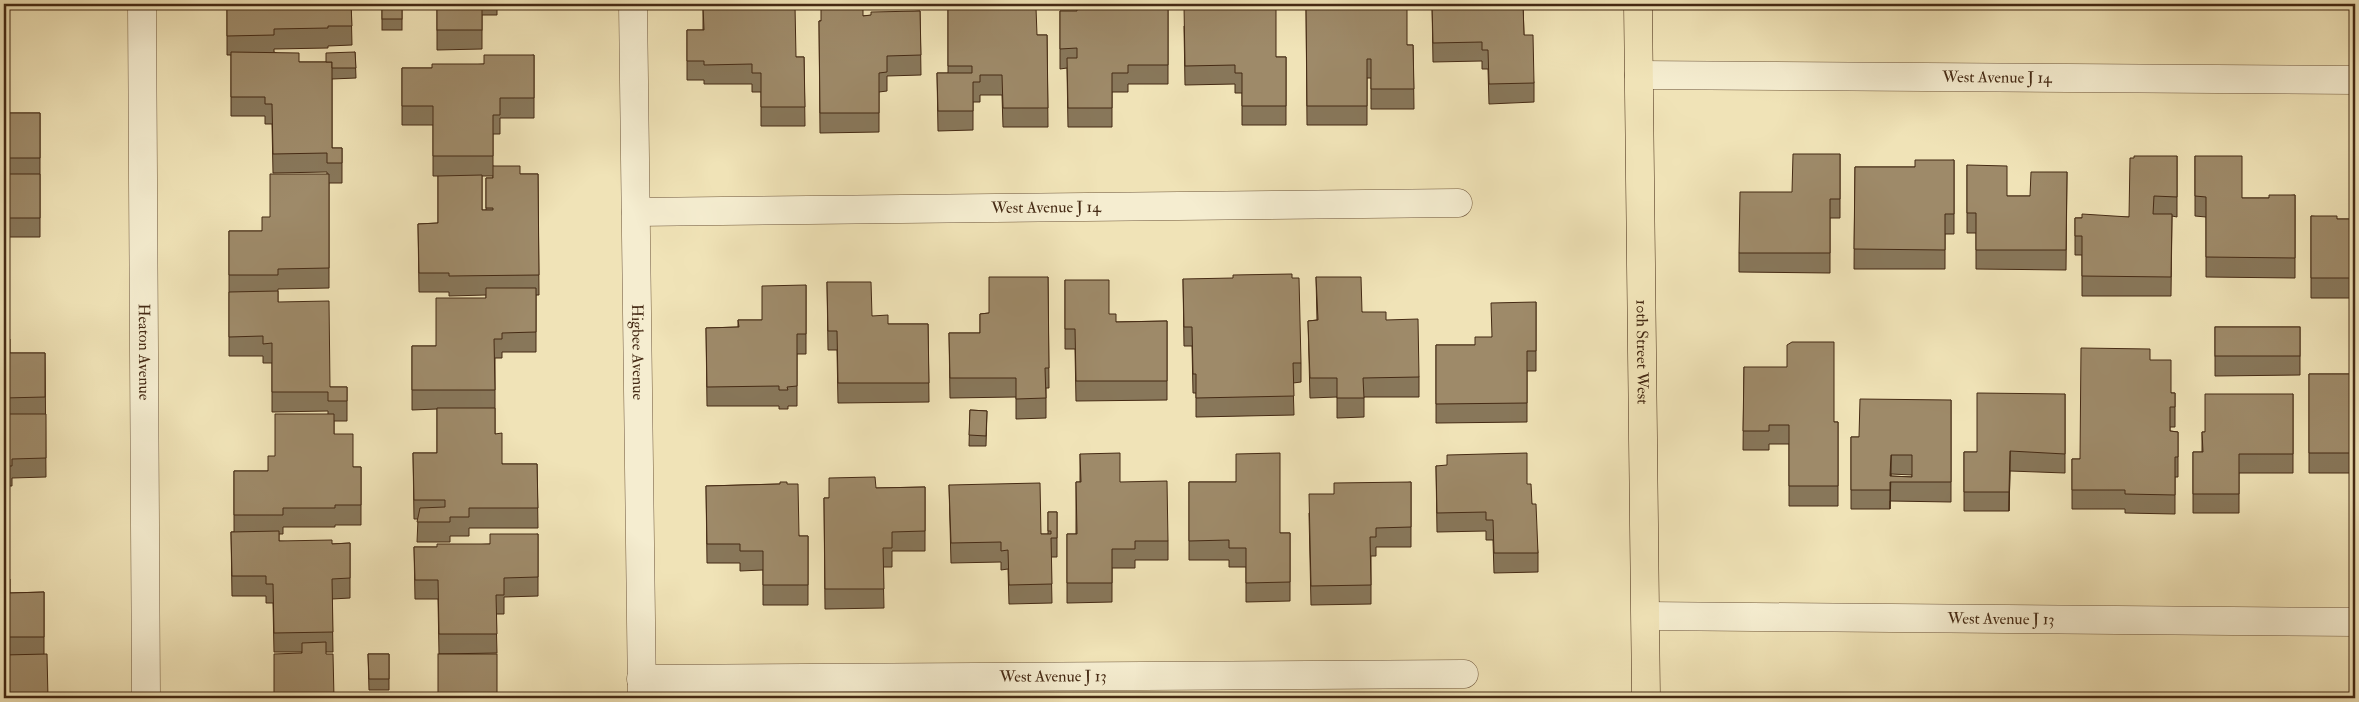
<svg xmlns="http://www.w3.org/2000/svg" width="2359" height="702" viewBox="0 0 2359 702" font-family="'IM FELL Double Pica',serif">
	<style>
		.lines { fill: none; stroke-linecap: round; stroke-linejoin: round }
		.street-casing { stroke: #70583d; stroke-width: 29 }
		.primary-casing { stroke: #452a14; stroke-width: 29 }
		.street { stroke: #f5edd0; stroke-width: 28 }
		.primary { stroke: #f0e3b7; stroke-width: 28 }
		.wall { fill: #88775a; stroke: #452a14; fill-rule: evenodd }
		.shaded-wall { fill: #6f614a; stroke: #452a14 }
		.building { fill: #9e8a69; stroke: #452a14; fill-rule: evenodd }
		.labels { text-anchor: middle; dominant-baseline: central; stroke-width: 4; stroke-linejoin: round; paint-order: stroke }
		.street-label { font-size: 16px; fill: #452a14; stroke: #f5edd0 }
	</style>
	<rect width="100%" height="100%" fill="#f0e3b7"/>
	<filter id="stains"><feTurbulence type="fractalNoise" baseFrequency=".004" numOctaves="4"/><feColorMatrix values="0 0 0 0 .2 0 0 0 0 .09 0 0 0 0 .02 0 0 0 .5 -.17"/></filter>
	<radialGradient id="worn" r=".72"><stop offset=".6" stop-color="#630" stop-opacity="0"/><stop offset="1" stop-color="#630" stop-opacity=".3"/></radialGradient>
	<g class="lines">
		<g class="street-casing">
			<g id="street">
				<path id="s1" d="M142,4l4,694"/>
				<path id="s2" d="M633,4l9,693"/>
				<path id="s3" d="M1639,75l716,5"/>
				<path id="s4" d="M636,212l822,-9"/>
				<path id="s5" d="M1646,616l709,6"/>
				<path id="s6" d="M641,679l823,-5"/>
			</g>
		</g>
		<g class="primary-casing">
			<g id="primary">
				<path id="s7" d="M1638,4l8,694"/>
			</g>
		</g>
		<use href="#street" class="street"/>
		<use href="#primary" class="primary"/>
	</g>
	<g class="wall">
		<rect x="4" y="4" width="4" height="18"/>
		<path d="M227,4h124l1,41 -24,1v2l-54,1v3l25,10h27l29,-10 1,26 -24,1v69h10v35h-13v105l-51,1v13l52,85h17v34h-13v13l19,33h8v58h-26v2h-52v7h-4v7l53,3 18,-1v55l-18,1 1,53h-7l-52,44 28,-44h-28l-1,-49h-7v-7h-34l-1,-64h3v-61h34l7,-15 53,-42v-3l-56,1v-49h-9v-7h-34v-125h33l8,-14 57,-43v-2l-54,1 -1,-49h-7v-8h-34v-61h-4z"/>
		<rect x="382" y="4" width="20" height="26"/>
		<path d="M437,4h100v3h-40v8h-15v34l-45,1z"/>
		<path d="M1306,4l33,1 68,40h6l1,64h-43v-31h-4v47h-60z"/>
		<path d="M1432,4h91l1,31 10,48v19l-45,2 -1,-35h-6v-8l-49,1z"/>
		<path d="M703,6l93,51h8l1,69h-44v-34h-9v-8h-48v-4h-17v-50h16z"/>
		<path d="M1148,6h20v78h-40v8h-16v35h-44l-1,-59 -7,1v-58h17l27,-4z"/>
		<path d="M948,9l89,26h10l1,92h-45l-1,-32h-22v7h-7v28l-35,1 -1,-58h11z"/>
		<path d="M920,11l1,64 -34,1v15l-8,1v40l-59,1 -1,-112 44,-5z"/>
		<path d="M1184,26l92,31h10v68h-44v-32h-7v-9l-50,1z"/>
		<path d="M534,55v63h-34v16h-7v32l27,8h18l1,121h-3v57h-34v6h-7v76l7,30h35l1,64h-69v8h-19v6h-33l1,-23h-4l-1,-66h24v-44l-25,1v-64h24l50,-48v-3l-37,1v-4h-30l-1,-68 20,-1v-47h-5v-51h-31v-57h30l52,-4zM482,176h11v2h-7v32h-4z"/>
		<path d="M4,99l1,14h35v124h-34v25h-2z"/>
		<path d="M1840,154v64h-10v55l-91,-1v-19l53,-61z"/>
		<path d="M2177,156v61l-5,-1 -1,80h-89v-41h-7v-37l54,-1z"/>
		<path d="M2195,156l47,42h27l26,-3v83l-89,-1v-60l-11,-1z"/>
		<path d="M1954,160v74h-9v35h-91l1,-102h60z"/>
		<path d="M1967,165l40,31h23l37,-24 -1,98 -90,-1v-36h-9z"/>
		<path d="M2311,216l26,3h18v79h-44z"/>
		<path d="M1048,277l1,111h-3v30l-30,1v-22l-66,1 -1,-65h31v-19l9,-1z"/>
		<path d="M1316,277l46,35 24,8 33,57v20h-55v20l-27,1v-21l-27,1 -2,-77 9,-1z"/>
		<path d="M1183,279l118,84v19l-8,1 1,32 -98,2v-24h-3l-1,-47h-8z"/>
		<path d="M1065,280l44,34 7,8 51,-1v79l-91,1 -1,-52h-10z"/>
		<path d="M827,282l45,34 16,8h40l1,78 -91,1 -1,-53h-9z"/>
		<path d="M806,285v69h-9v52h-9v3h-9v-3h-72l-1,-78 32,-1v-7h24z"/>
		<path d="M1536,302v69h-9v51l-91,1v-78h39l17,-8z"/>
		<path d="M2215,327h85v48l-85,1z"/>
		<path d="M4,339l6,14h35l1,124 -34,1v8h-8z"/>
		<path d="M2150,360l21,33h4v34h-5v4l8,1v45h-3v37l-50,-1v-4h-53v-50h8z"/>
		<path d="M1744,367l90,55h4v84h-49v-62h-20v6h-26z"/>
		<path d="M2309,374h46v139v-40h-46z"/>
		<path d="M2065,394v79l-55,-2 -1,40h-45v-59h13z"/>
		<path d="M2293,394v79h-54v40h-46v-61h9v-20h3z"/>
		<path d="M1951,400v102l-61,-1v8h-39v-72h8zM1891,474l21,1v2l-21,-1z"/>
		<path d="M970,410l17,1 -1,35h-17z"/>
		<path d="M1080,454l40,28 48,59v19h-33v8h-23v34l-45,1v-69h9v-52h4z"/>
		<path d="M1436,466l91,18 5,20 6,49v19l-44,1 -1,-33h-7v-9l-49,1z"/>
		<path d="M1189,482h47l44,51h10v68l-44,1v-35h-17v-7h-40z"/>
		<path d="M1411,482v65h-35v9h-5v48l-60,1 -2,-92 25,-19z"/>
		<path d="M780,484h7l12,52h9v69h-45v-35l-23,1v-8h-33l-1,-77z"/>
		<path d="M949,485l92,49h7v-22h9v45h-6l1,46 -43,1 -1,-35 -7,1v-8l-50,1z"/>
		<path d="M925,487v64h-33v16h-9l1,41 -59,1 -1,-111h5l47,-10z"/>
		<path d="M538,534v62l-34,1v17h-8l1,39 -58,1 -1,-55h-23l-1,-52h23l53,-3z"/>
		<path d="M4,579l6,14 34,-1v62l-40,44z"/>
		<path d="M368,654h21v36h-20z"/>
	</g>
	<g class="shaded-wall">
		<path d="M2010,451v20l-1,40v-19z"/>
		<path d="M1891,455v19l-1,35v-19z"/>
	</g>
	<g class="building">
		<path d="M227,4h124l1,22h-24v2l-54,1v6l-47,1z"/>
		<rect x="382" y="4" width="20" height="15"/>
		<rect x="437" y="4" width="45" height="26"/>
		<path d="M750,4h41v2h4l1,51h8l1,50h-44v-34h-9v-9l-48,1v-4h-17v-31h17l-1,-24h47z"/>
		<path d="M821,4h42v12l8,-1v-3l49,-1 1,44 -34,1v16l-8,1v40h-59l-1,-92h2z"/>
		<path d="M1104,4h44v2h20v59h-40v8h-16v35h-44l-1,-50h10v-10l-17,1v-38h17v-4h27z"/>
		<path d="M1235,4h31v2h10v51h10v49h-44v-33h-7v-8l-50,1 -1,-60h51z"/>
		<path d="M1306,4h33v1l68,-1v41h6l1,44h-43v-30h-4v47h-60z"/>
		<path d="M1432,4h91l1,31h9l1,48 -45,1 -1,-34h-6v-8l-49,1z"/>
		<path d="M1036,8l1,27h10l1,73h-45l-1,-33h-22v7h-7v29h-35l-1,-38h35v-7h-24v-57z"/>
		<path d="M231,52l68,1v9h33v86h10v15h-15v-10l-54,1 -1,-50h-7v-7h-34z"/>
		<path d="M355,52l1,16h-24v-6h-6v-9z"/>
		<path d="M484,55h50v43h-34v17h-7v41h-60v-50h-31v-38h30v-4h52z"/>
		<path d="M4,99h1v14h35v45h-36z"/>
		<path d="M1793,154h47v45h-10v54h-91l1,-61h52z"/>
		<path d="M2134,156h43v41l-23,-1 -1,18h19l-1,63 -89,-1v-40h-7v-18h7v-4l47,3 1,-59h4z"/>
		<path d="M2195,156h47v42h27v-3h26v63l-89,-1v-60l-11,-1z"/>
		<path d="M1915,160h39v54h-9v36l-91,-1 1,-82h60z"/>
		<path d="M1967,165l40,1v30h23l1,-24h36l-1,78h-90v-37h-9z"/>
		<path d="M493,166h27v8h18l1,101 -90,1v-3h-30l-1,-49 20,-1v-47l44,-1v35h11v-2h-7v-30h7z"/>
		<path d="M4,174h36v44h-34v24h-2z"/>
		<path d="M270,174h59v94l-51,1v6h-49v-44h33v-14h8z"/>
		<path d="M2311,216h26v3h18v59h-44z"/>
		<path d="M1292,274v4h7l2,85h-8l1,33 -98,2v-24h-3l-1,-47h-8l-1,-48 50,-1v-3z"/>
		<path d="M989,277h59l1,91h-4l1,30 -30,1v-21h-66l-1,-45h31v-19l9,-1z"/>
		<path d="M1316,277h45l1,35h24v8l32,-1 1,58 -56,1 1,20h-27v-20h-27l-2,-57 10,-1z"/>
		<path d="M1065,280h44v34h7v8l51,-1v60h-91l-1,-52h-10z"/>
		<path d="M827,282h44l1,34 16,-1v9h40l1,59h-91l-1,-52h-9z"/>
		<path d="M806,285v49h-9v52l-10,1 1,3h-9v-4l-72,1 -1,-59 33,-1 -1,-7h24v-34z"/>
		<path d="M486,288h50v44l-34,1v6h-8l1,51h-83v-44h24v-48h50z"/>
		<path d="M278,291v11l51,-1 1,86h17v14h-19v-9h-56v-49l-9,1v-8l-34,1v-45z"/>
		<path d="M1536,302v49h-9v52l-91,1v-59h39v-8h17l-1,-34z"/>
		<rect x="2215" y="327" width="85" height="29"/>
		<path d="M4,339h6v14h35v44l-41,1z"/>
		<path d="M1792,342h42v80h4v64h-49v-61h-20v6h-26l1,-64h43v-22z"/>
		<path d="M2081,348l69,1v11h21v33h4v14h-5v24l8,1v25h-3v38l-50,-1v-4h-53v-31h8z"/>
		<path d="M2309,374h46v120v-41h-46z"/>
		<path d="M1977,393l88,1v60l-55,-3 -1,41h-45v-40h13z"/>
		<path d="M2205,394h88v60h-54v40h-46v-42h10l-1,-20h3z"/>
		<path d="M1860,399l91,1v82h-61v8h-39v-53h8zM1891,455h21v22l-22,-1z"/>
		<path d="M437,408h58v26l7,-1v31h35l1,44h-69v9h-19v5h-33l3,-14 25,-1v-7h-31l-1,-47h24z"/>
		<path d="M970,410l17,1 -1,25 -17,-1z"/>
		<path d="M4,414h42v44l-34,1v7h-8z"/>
		<path d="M275,414h59v20h19v33h8v38h-26v3h-52v7h-49v-44h34v-15h7z"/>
		<path d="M1120,453v29l47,-1 1,60h-33v8h-23v34h-45v-49h10l-1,-52h5l-1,-28z"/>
		<path d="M1280,453v80h10v49l-44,1v-35h-17v-8l-40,1v-59h47v-28z"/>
		<path d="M1527,453v31h4l1,20h4l2,49h-44l-1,-33h-7v-8l-49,1 -1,-47 11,-1v-10z"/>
		<path d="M875,477l1,11 49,-1v44l-33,1v16h-9l1,41h-59l-1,-91h5v-20z"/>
		<path d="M780,482h7v2h11l1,52h9v49h-45v-34h-23v-7h-33l-1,-58 74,-2z"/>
		<path d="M1411,482v45l-35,1v9h-6l1,48 -60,1 -2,-92h25v-11z"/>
		<path d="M1040,483l1,51h10v-3h-3v-19h9v26h-6l1,46 -43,1 -1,-35 -7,1v-9l-50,1 -2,-58z"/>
		<path d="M279,531v10l53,-1v4l18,-1v35l-18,1 1,53 -59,1 -1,-49h-7v-8h-34l-1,-44z"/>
		<path d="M490,534h48v43l-34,1v17h-8l1,39h-58l-1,-54h-23l-1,-33h23v-3h53z"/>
		<path d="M4,579h6v14l34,-1v45h-40z"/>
		<path d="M326,642v12h7l1,44h-67v-2h7v-42l28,-1v-10z"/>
		<path d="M47,654l1,44h-44v-43z"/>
		<path d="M368,654h21v25h-20z"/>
		<rect x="438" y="654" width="59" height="44"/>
		<path d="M2019,693l46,1v4h-46z"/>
		<path d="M2082,693l46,1v4h-46z"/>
	</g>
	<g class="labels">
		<g class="street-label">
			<text stroke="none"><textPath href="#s3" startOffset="358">West Avenue J 14</textPath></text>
			<text stroke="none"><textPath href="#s4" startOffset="410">West Avenue J 14</textPath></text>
			<text stroke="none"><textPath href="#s1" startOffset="348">Heaton Avenue</textPath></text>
			<text stroke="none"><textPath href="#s2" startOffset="348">Higbee Avenue</textPath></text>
			<text stroke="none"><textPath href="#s7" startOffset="348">10th Street West</textPath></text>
			<text stroke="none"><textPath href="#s5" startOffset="355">West Avenue J 13</textPath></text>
			<text stroke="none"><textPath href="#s6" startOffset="412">West Avenue J 13</textPath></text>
		</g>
	</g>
	<rect width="2359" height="702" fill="none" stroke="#f0e3b7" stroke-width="20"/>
	<rect x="5" y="5" width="2349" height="692" fill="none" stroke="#452a14" stroke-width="2.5"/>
	<rect x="10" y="10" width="2339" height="682" fill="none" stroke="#452a14"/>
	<rect width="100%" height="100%" filter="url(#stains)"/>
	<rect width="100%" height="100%" fill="url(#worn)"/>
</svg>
